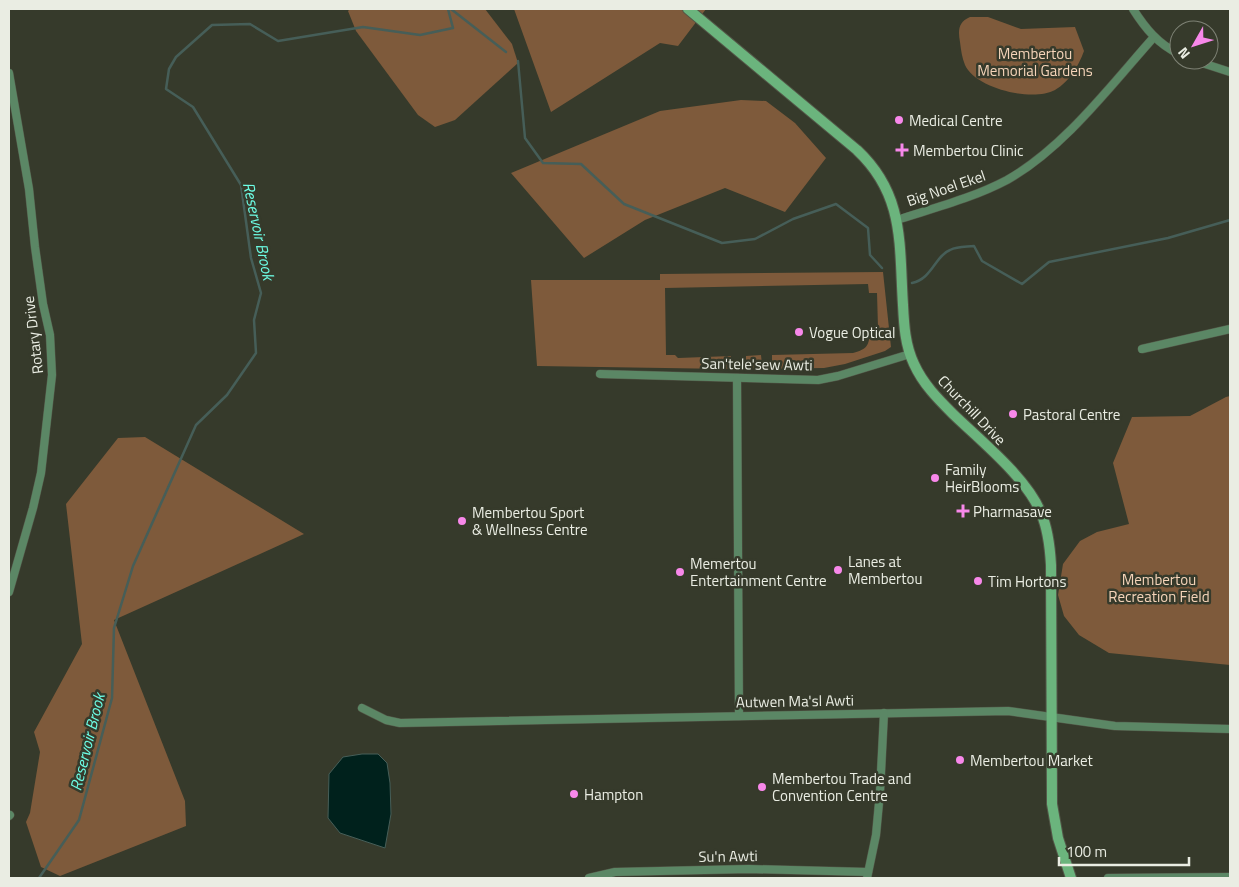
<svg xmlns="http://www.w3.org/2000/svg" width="1239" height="887" viewBox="0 0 1239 887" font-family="'Titillium Web',sans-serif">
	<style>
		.green { fill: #7e5a3b }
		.water { fill: #00211c; stroke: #465e58 }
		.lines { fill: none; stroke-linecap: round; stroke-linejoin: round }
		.stream { stroke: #465e58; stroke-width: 2.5 }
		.minor-casing { stroke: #535748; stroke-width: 9 }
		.secondary-casing { stroke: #535748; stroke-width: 12 }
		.minor { stroke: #5b8765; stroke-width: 8 }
		.secondary { stroke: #6bb47d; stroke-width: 10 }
		.poi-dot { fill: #f888ea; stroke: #363a2b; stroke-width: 2 }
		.labels { text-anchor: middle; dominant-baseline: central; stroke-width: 5; stroke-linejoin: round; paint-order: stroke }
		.park-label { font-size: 15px; fill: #f5d4b9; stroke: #363a2b }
		.poi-label { font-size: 15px; fill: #eaede3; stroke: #363a2b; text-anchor: start }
		.street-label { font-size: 15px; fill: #eaede3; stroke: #363a2b }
		.water-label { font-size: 16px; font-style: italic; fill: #6dfde5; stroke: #363a2b }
	</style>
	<rect width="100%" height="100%" fill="#363a2b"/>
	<g class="green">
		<path d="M350,9h135l27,35 6,19 -63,57 -20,7 -17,-12 -62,-84 -8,-20z"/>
		<path d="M514,9h192l-28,37 -18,-3 -109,69z"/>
		<path d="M970,17h18l33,12 54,-2 9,24c-6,16 -14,30 -29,39 -22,12 -79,-1 -90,-25 -3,-7 -4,-15 -5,-23 -2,-11 -2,-20 10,-25z"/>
		<path d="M741,100l25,1 29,22 31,35 -41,54 -60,-24 -80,32 -61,38 -73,-85 149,-62z"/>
		<path d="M883,272l8,75 -6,4 -40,13 -21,4 -74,1 -4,-2v-11l15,-1 1,10h10v-10l81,-2c15,-4 16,-8 17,-22l8,-3 -1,-35h-8l-1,-9 -203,4 1,67h9l3,3 53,-2v10l-3,3 -191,-3 -6,-86h129v-6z"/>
		<path d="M1230,396v269l-121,-12 -30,-18 -15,-19 -6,-21 5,-31 17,-23 17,-9 32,-8 -16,-61 19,-46 58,-1 36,-19z"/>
		<path d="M145,437l159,97 -190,86 71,181 1,25 -126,50 -19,-9 -15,-45 4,-9 10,-61 -6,-20 48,-88 -16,-140 52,-66z"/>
	</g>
	<path class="water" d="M362,754h16l9,9 3,20 1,31 -6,34 -45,-15 -12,-15 1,-44 14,-17z"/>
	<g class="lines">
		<g class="stream">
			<path d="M451,9l55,43"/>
			<path d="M518,61l7,77 18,25 38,1 43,40 98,39 33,-4 38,-20 43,-15 32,24 2,27 12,13"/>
			<path d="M912,283c20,-4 23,-27 38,-33 8,-4 16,-3 24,-4l8,15 40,23 27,-22 119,-24 62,-18"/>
			<path d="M39,878l40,-58 33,-122 2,-70 19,-62 63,-141 31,-30 29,-42 -2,-33 7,-27 -10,-35 -10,-73 -48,-78 -27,-18 3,-20 7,-12 36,-32 38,-1 28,17 85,-14 57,8 33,-7 -5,-19"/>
		</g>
		<g class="minor-casing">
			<g id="minor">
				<path d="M1133,9c12,19 25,35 46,45"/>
				<path d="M1193,60l37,12"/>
				<path d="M9,73l20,116 6,58 8,57 7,31 2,40 -11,98 -8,35 -24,84"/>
				<path d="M897,220c37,-12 76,-22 110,-40 57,-32 104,-95 147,-143"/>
				<path d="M1142,349l88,-20"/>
				<path d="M600,374l218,6 20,-4 72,-22"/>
				<path d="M737,378l2,338"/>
				<path d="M362,708l24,12 14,3 608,-12 107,15 115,3"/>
				<path d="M9,816l1,-1"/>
				<path d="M589,878l26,-6 134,-3 119,3"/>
				<path d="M867,878l9,-43 4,-43 4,-79"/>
				<path d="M1108,878l122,-1"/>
			</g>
		</g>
		<g class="secondary-casing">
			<path id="secondary" d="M688,9l169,141c48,45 42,94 46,155 1,20 2,40 11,59 9,20 24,35 39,50 28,27 74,64 88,99 7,16 9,34 10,52l1,239 6,34 13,40"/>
		</g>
		<use href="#minor" class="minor"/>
		<use href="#secondary" class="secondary"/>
	</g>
	<g class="poi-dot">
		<circle cx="899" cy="120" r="5"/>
		<path d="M899.5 142.5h5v5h5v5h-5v5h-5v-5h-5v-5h5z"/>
		<circle cx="799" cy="332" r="5"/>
		<circle cx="1013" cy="414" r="5"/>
		<circle cx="935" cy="478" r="5"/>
		<path d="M960.5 503.5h5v5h5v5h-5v5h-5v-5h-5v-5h5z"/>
		<circle cx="462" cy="521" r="5"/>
		<circle cx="838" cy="570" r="5"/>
		<circle cx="680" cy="572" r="5"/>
		<circle cx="978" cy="581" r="5"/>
		<circle cx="960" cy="760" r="5"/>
		<circle cx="762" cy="787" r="5"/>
		<circle cx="574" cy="794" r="5"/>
	</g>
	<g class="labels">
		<g class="park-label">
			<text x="1035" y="53">Membertou<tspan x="1035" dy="17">Memorial Gardens</tspan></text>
			<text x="1159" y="579">Membertou<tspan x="1159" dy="17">Recreation Field</tspan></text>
		</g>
		<g class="poi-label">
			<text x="909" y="120">Medical Centre</text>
			<text x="913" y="150">Membertou Clinic</text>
			<text x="809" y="332">Vogue Optical</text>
			<text x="1023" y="414">Pastoral Centre</text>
			<text x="945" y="469">Family<tspan x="945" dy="17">HeirBlooms</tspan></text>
			<text x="973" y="511">Pharmasave</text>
			<text x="472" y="512">Membertou Sport<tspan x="472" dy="17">&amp; Wellness Centre</tspan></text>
			<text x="848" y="561">Lanes at<tspan x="848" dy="17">Membertou</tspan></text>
			<text x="690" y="563">Memertou<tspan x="690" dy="17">Entertainment Centre</tspan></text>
			<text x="988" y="581">Tim Hortons</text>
			<text x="970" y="760">Membertou Market</text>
			<text x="772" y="778">Membertou Trade and<tspan x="772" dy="17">Convention Centre</tspan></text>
			<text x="584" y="794">Hampton</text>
		</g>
		<g class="street-label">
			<text transform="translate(946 188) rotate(-19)">Big Noel Ekel</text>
			<text transform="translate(33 335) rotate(-97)">Rotary Drive</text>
			<text transform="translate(757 364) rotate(1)">San'tele'sew Awti</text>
			<text transform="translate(972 410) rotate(46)">Churchill Drive</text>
			<text transform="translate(795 701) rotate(-1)">Autwen Ma'sl Awti</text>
			<text transform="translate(728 856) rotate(-1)">Su'n Awti</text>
		</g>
		<g class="water-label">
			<text transform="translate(259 231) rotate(78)">Reservoir Brook</text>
			<text transform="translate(87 742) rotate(-76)">Reservoir Brook</text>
		</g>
	</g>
	<rect width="1239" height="887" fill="none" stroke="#eaede3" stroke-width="20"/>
	<g transform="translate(1194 45) rotate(231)"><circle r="24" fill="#363a2b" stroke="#7e8275"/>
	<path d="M0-4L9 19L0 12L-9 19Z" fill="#f888ea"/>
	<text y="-8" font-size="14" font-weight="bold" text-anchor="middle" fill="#eaede3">N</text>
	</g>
	<path d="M1059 857v8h130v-8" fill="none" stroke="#eaede3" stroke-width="2.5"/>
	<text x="1066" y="857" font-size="15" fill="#eaede3" stroke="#363a2b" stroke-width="4" paint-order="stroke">100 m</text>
</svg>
